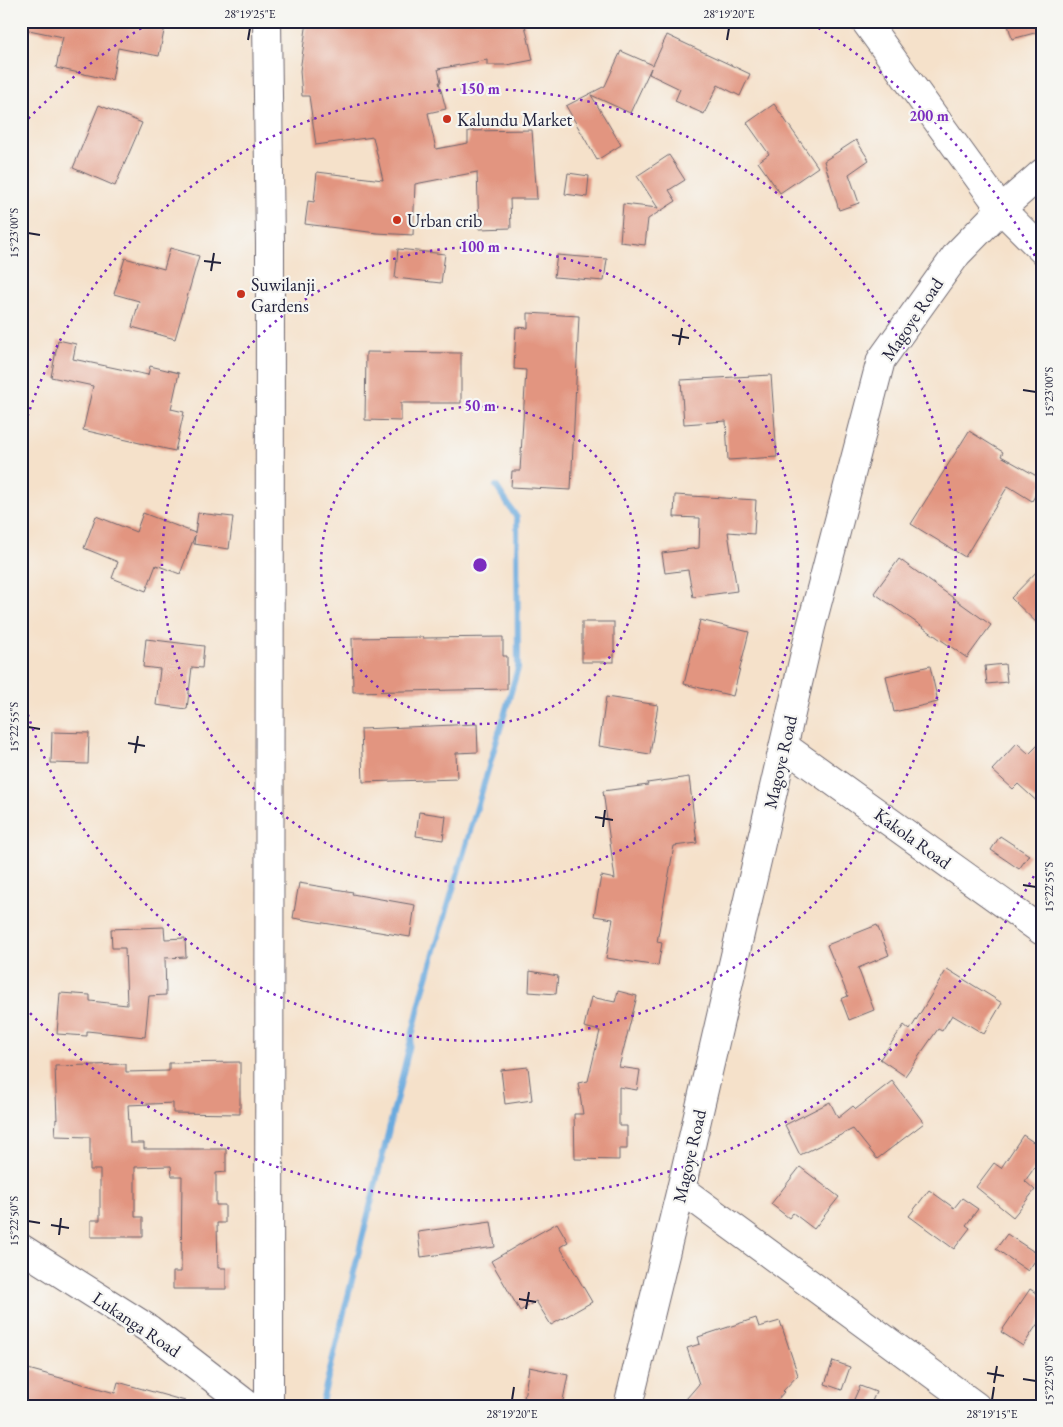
<svg xmlns="http://www.w3.org/2000/svg" width="1063" height="1427" viewBox="0 0 1063 1427" font-family="'EB Garamond',serif">
	<style>
		.lines { fill: none; stroke-linecap: round; stroke-linejoin: round }
		.stream { stroke: #6baade; stroke-width: 6 }
		.building { fill: #e29580 }
		.minor-casing { stroke: #6c656d; stroke-width: 30 }
		.minor { stroke: #fff; stroke-width: 28 }
		.ticks { fill: none; stroke: #22223b; stroke-width: 2 }
		.ring { fill: none; stroke: #7b2cbf; stroke-width: 2.5; stroke-dasharray: 2.5 5 }
		.poi-dot { fill: #c8321e; stroke: #f6f6f2; stroke-width: 2 }
		.labels { text-anchor: middle; dominant-baseline: central; stroke-width: 4.5; stroke-linejoin: round; paint-order: stroke }
		.poi-label { font-size: 18px; fill: #22223b; stroke: #f6f6f2; text-anchor: start }
		.street-label { font-size: 18px; fill: #22223b; stroke: #f6f6f2 }
		.centre { fill: #7b2cbf; stroke: #f6f6f2; stroke-width: 2.5 }
		.ring-label { font-size: 15px; text-anchor: middle; font-weight: bold; fill: #7b2cbf; stroke: #f6f6f2; stroke-width: 4.5; stroke-linejoin: round; paint-order: stroke }
		.neatline { fill: none; stroke: #22223b; stroke-width: 2 }
		.ticks-label { font-size: 12px; text-anchor: middle; fill: #22223b }
	</style>
	<rect width="100%" height="100%" fill="#f6f6f2"/>
	<filter id="ink" filterUnits="userSpaceOnUse"><feTurbulence type="fractalNoise" baseFrequency=".02" numOctaves="2"/><feDisplacementMap in="SourceGraphic" scale="10" xChannelSelector="R" yChannelSelector="G"/><feConvolveMatrix kernelMatrix="1 2 1 2 8 2 1 2 1" color-interpolation-filters="sRGB"/></filter>
	<filter id="wash" filterUnits="userSpaceOnUse"><feTurbulence type="fractalNoise" baseFrequency=".0096" numOctaves="4" result="noise"/><feDisplacementMap in="SourceGraphic" scale="20" xChannelSelector="R" yChannelSelector="G"/><feGaussianBlur stdDeviation="1.12" result="paint"/><feColorMatrix in="noise" values="0 0 0 0 0 0 0 0 0 0 0 0 0 0 0 0 0 1.4 0 .05"/><feComposite in="paint" operator="in"/></filter>
	<g filter="url(#wash)">
		<rect width="100%" height="100%" fill="#f5e1ca"/>
		<g class="lines">
			<path class="stream" d="M321,1406l102,-415 95,-323 -1,-150 -21,-32"/>
		</g>
		<g id="blocks">
			<g class="building">
				<path d="M25,21h141l-7,35 -41,-8 -6,32 -56,-12 7,-31 -39,-8z"/>
				<path d="M307,21h217l9,39 -26,5h-20v-5l-49,9 3,13h-2l7,27 -18,4 8,36 32,-6v-12l64,-1 5,69h-27l1,29 -32,1 -2,-57 -62,12 -2,51 -36,-2 -72,-9 3,-23 6,1 3,-30 66,8 -10,-43 -57,8 -7,-49h-7l-2,-25z"/>
				<path d="M1007,21h35v10l-30,8z"/>
				<path d="M667,35l83,39 -10,22 -22,-11 -14,29 -29,-13 5,-12 -31,-15 2,-6 -21,45 -39,-18 30,50 -24,15 -31,-54 39,-20 16,-35 32,14z"/>
				<path d="M774,104l44,63 -38,26 -22,-31 11,-8 -22,-31z"/>
				<path d="M99,105l43,18 -27,63 -42,-18z"/>
				<path d="M856,140l13,20 -20,14 10,29 -20,7 -15,-49z"/>
				<path d="M669,155l16,25 -16,10 7,11 -28,18 -3,26 -25,-3 3,-38 35,4 -21,-32z"/>
				<path d="M568,173l21,3 -2,21 -22,-3z"/>
				<path d="M170,248l29,8 -24,83 -43,-12 7,-26 -25,-7 11,-36 39,11z"/>
				<path d="M398,249l47,5 -4,29 -46,-5z"/>
				<path d="M557,255l50,4 -3,22 -50,-4z"/>
				<path d="M528,313l51,3 -8,174 -60,-3 1,-16h8l6,-101 -12,-1 2,-42 12,1z"/>
				<path d="M58,340l18,4 -3,15 75,16 2,-9 29,7 -8,36 13,3 -9,39 -92,-21 10,-44 -42,-9z"/>
				<path d="M366,352l95,1v50h-60v18l-36,-1z"/>
				<path d="M771,375l6,82 -49,3 -2,-39 -42,3 -3,-44z"/>
				<path d="M969,431l34,21 -2,4 41,23v5l-10,17 -24,-15 -43,71 -54,-33z"/>
				<path d="M675,495l81,5 -2,34 -26,-2 9,59 -44,6 -5,-27 -23,3 -3,-20 37,-5 1,-30 -26,-1z"/>
				<path d="M143,513l52,20 3,-20 35,4 -4,32 -35,-5 1,-9 -15,39 -24,-9 -10,26 -34,-13 6,-16 -34,-14 12,-32 40,16z"/>
				<path d="M899,559l92,66 -24,33 -93,-65z"/>
				<path d="M1042,566v62l-31,-30z"/>
				<path d="M700,620l49,12 -16,64 -49,-12z"/>
				<rect x="582" y="622" width="32" height="40"/>
				<path d="M423,637v1l80,-1v19h4v33l-154,3 -1,-54z"/>
				<path d="M146,639l58,7 -2,22 -10,-1 -5,42 -31,-4 4,-36 -17,-2z"/>
				<path d="M1005,664l2,18 -20,2 -2,-18z"/>
				<path d="M930,666l8,36 -44,10 -8,-36z"/>
				<path d="M606,697l52,8 -8,49 -51,-8z"/>
				<path d="M477,724l1,28 -22,1 1,26 -94,3 -2,-53z"/>
				<path d="M52,732l37,1 -1,31 -37,-1z"/>
				<path d="M1042,741v65l-24,-22 -5,5 -21,-19 25,-27 12,11z"/>
				<path d="M689,777l8,66 -23,3 -17,96 5,1 -4,23 -52,-8 7,-39 -19,-3 7,-40 14,3 -12,-88 45,-6 -1,-2z"/>
				<path d="M419,812l27,4 -3,24 -27,-4z"/>
				<path d="M1000,836l29,19 -10,14 -28,-19z"/>
				<path d="M299,883l54,9 -1,2 63,11 -5,32 -117,-19z"/>
				<path d="M877,925l12,30 -31,13 16,42 -25,10 -8,-21 7,-3 -21,-51z"/>
				<path d="M164,927l1,12 20,-1 1,19 -21,1 1,37 -17,1 -4,41 -58,-6v5l-30,-2 3,-41 30,2v6l37,4 -2,-57h-13l-1,-19z"/>
				<path d="M947,969l55,34 -18,31 -32,-19 -10,16 -4,-2 -33,47 -25,-17 24,-34 6,5z"/>
				<path d="M530,971l28,5 -2,18 -27,-2z"/>
				<path d="M618,991l19,5 -18,71 21,3 -3,20 -18,-3v39h8v23h-8v11l-44,-1 -1,-45h9l-5,-31 10,-2 12,-50 -16,-4 7,-30 24,5z"/>
				<path d="M240,1062v52l-67,-1v-10l-45,2 2,38h14v6h82v23l-10,1v32h9v18h-8l1,45h8v21h-53v-17h8l1,-96h-10l-1,-10 -36,1v50h8v20h-52v-17h9v-50h-10v-33l-35,-1 1,-17 1,1 -2,-54 71,-2v8l43,-1v-8z"/>
				<path d="M528,1067l4,33 -27,4 -4,-34z"/>
				<path d="M892,1081l32,42 -47,36 -24,-30 -53,26 -15,-30 45,-23 8,16 15,-12 3,3z"/>
				<path d="M1023,1135l19,13v9l-17,24 10,9 -22,27 -37,-30 18,-24 7,5z"/>
				<path d="M800,1167l39,30 -25,32 -21,-16 -4,5 -18,-14z"/>
				<path d="M929,1190l25,18 8,-10 16,11 -12,16 4,3 -16,21 -45,-33z"/>
				<path d="M491,1222l4,25 -74,10 -3,-25z"/>
				<path d="M557,1223l11,19 -8,5 32,55 -41,23 -15,-24 -16,10 -29,-50z"/>
				<path d="M1007,1234l32,21 -11,16 -32,-22z"/>
				<path d="M1030,1289l12,8v20l-19,29 -22,-14z"/>
				<path d="M756,1318l3,9 21,-6 18,54 -15,16 1,1 -12,14h-92l19,-22 -12,-36 13,-4 -2,-7z"/>
				<path d="M833,1361l17,6 -8,23 -17,-6z"/>
				<path d="M21,1367l94,26 3,-11 67,19v5h-164z"/>
				<path d="M529,1367l39,8 -6,30 -38,-7z"/>
				<path d="M860,1386l16,6 -6,14h-19z"/>
			</g>
		</g>
	</g>
	<g filter="url(#ink)">
		<use href="#blocks" fill-opacity="0" stroke="#6c656d" stroke-width="1"/>
		<g class="lines">
			<g class="minor-casing">
				<g id="minor">
					<path d="M267,21l3,224 -1,1161"/>
					<path d="M865,21l136,188 41,41"/>
					<path d="M784,746l258,185"/>
					<path d="M681,1189l295,217"/>
					<path d="M21,1248l128,81 100,77"/>
					<path d="M628,1406l53,-217 130,-562 70,-267 76,-106 44,-45 41,-36"/>
				</g>
			</g>
			<use href="#minor" class="minor"/>
		</g>
	</g>
	<path class="ticks" d="M248,40l2,-12M727,40l2,-12M28,233l12,2M204,261l17,2M211,271l3,-18M672,335l17,3M679,345l3,-17M1023,390l13,2M28,727l12,2M128,743l17,3M135,753l3,-17M595,817l18,3M603,827l2,-17M1023,885l13,2M28,1221l12,2M51,1225l18,3M59,1235l2,-17M519,1299l17,3M526,1309l3,-17M987,1373l17,3M1023,1379l13,2M994,1383l3,-17M512,1400l2,-13M992,1400l2,-13"/>
	<g class="ring">
		<circle cx="480" cy="565" r="159"/>
		<circle cx="480" cy="565" r="318"/>
		<path d="M21 438A476 476 0 1 1 21 692"/>
		<path d="M1041 863A635 635 0 0 1 23 1006M23 124A635 635 0 0 1 148 24M812 24A635 635 0 0 1 1041 267"/>
	</g>
	<g class="poi-dot">
		<circle cx="447" cy="119" r="5"/>
		<circle cx="397" cy="220" r="5"/>
		<circle cx="241" cy="294" r="5"/>
	</g>
	<g class="labels">
		<g class="poi-label">
			<text x="457" y="119">Kalundu Market</text>
			<text x="407" y="220">Urban crib</text>
			<text x="251" y="284">Suwilanji<tspan x="251" dy="21">Gardens</tspan></text>
		</g>
		<g class="street-label">
			<text transform="translate(912 319) rotate(-56)">Magoye Road</text>
			<text transform="translate(780 762) rotate(-77)">Magoye Road</text>
			<text transform="translate(913 838) rotate(36)">Kakola Road</text>
			<text transform="translate(689 1156) rotate(-77)">Magoye Road</text>
			<text transform="translate(137 1324) rotate(34)">Lukanga Road</text>
		</g>
	</g>
	<circle cx="480" cy="565" r="8" class="centre"/>
	<g class="ring-label">
		<text x="480" y="94">150 m</text>
		<text x="929" y="121">200 m</text>
		<text x="480" y="252">100 m</text>
		<text x="480" y="411">50 m</text>
	</g>
	<rect width="1063" height="1427" fill="none" stroke="#f6f6f2" stroke-width="55"/>
	<rect x="28" y="28" width="1008" height="1372" class="neatline"/>
	<g class="ticks-label">
		<text x="250" y="18">28°19'25"E</text>
		<text x="729" y="18">28°19'20"E</text>
		<text transform="translate(14 233) rotate(-90)" y="4">15°23'00"S</text>
		<text transform="translate(1049 392) rotate(-90)" y="4">15°23'00"S</text>
		<text transform="translate(14 727) rotate(-90)" y="4">15°22'55"S</text>
		<text transform="translate(1049 887) rotate(-90)" y="4">15°22'55"S</text>
		<text transform="translate(14 1221) rotate(-90)" y="4">15°22'50"S</text>
		<text transform="translate(1049 1381) rotate(-90)" y="4">15°22'50"S</text>
		<text x="512" y="1418">28°19'20"E</text>
		<text x="992" y="1418">28°19'15"E</text>
	</g>
</svg>
